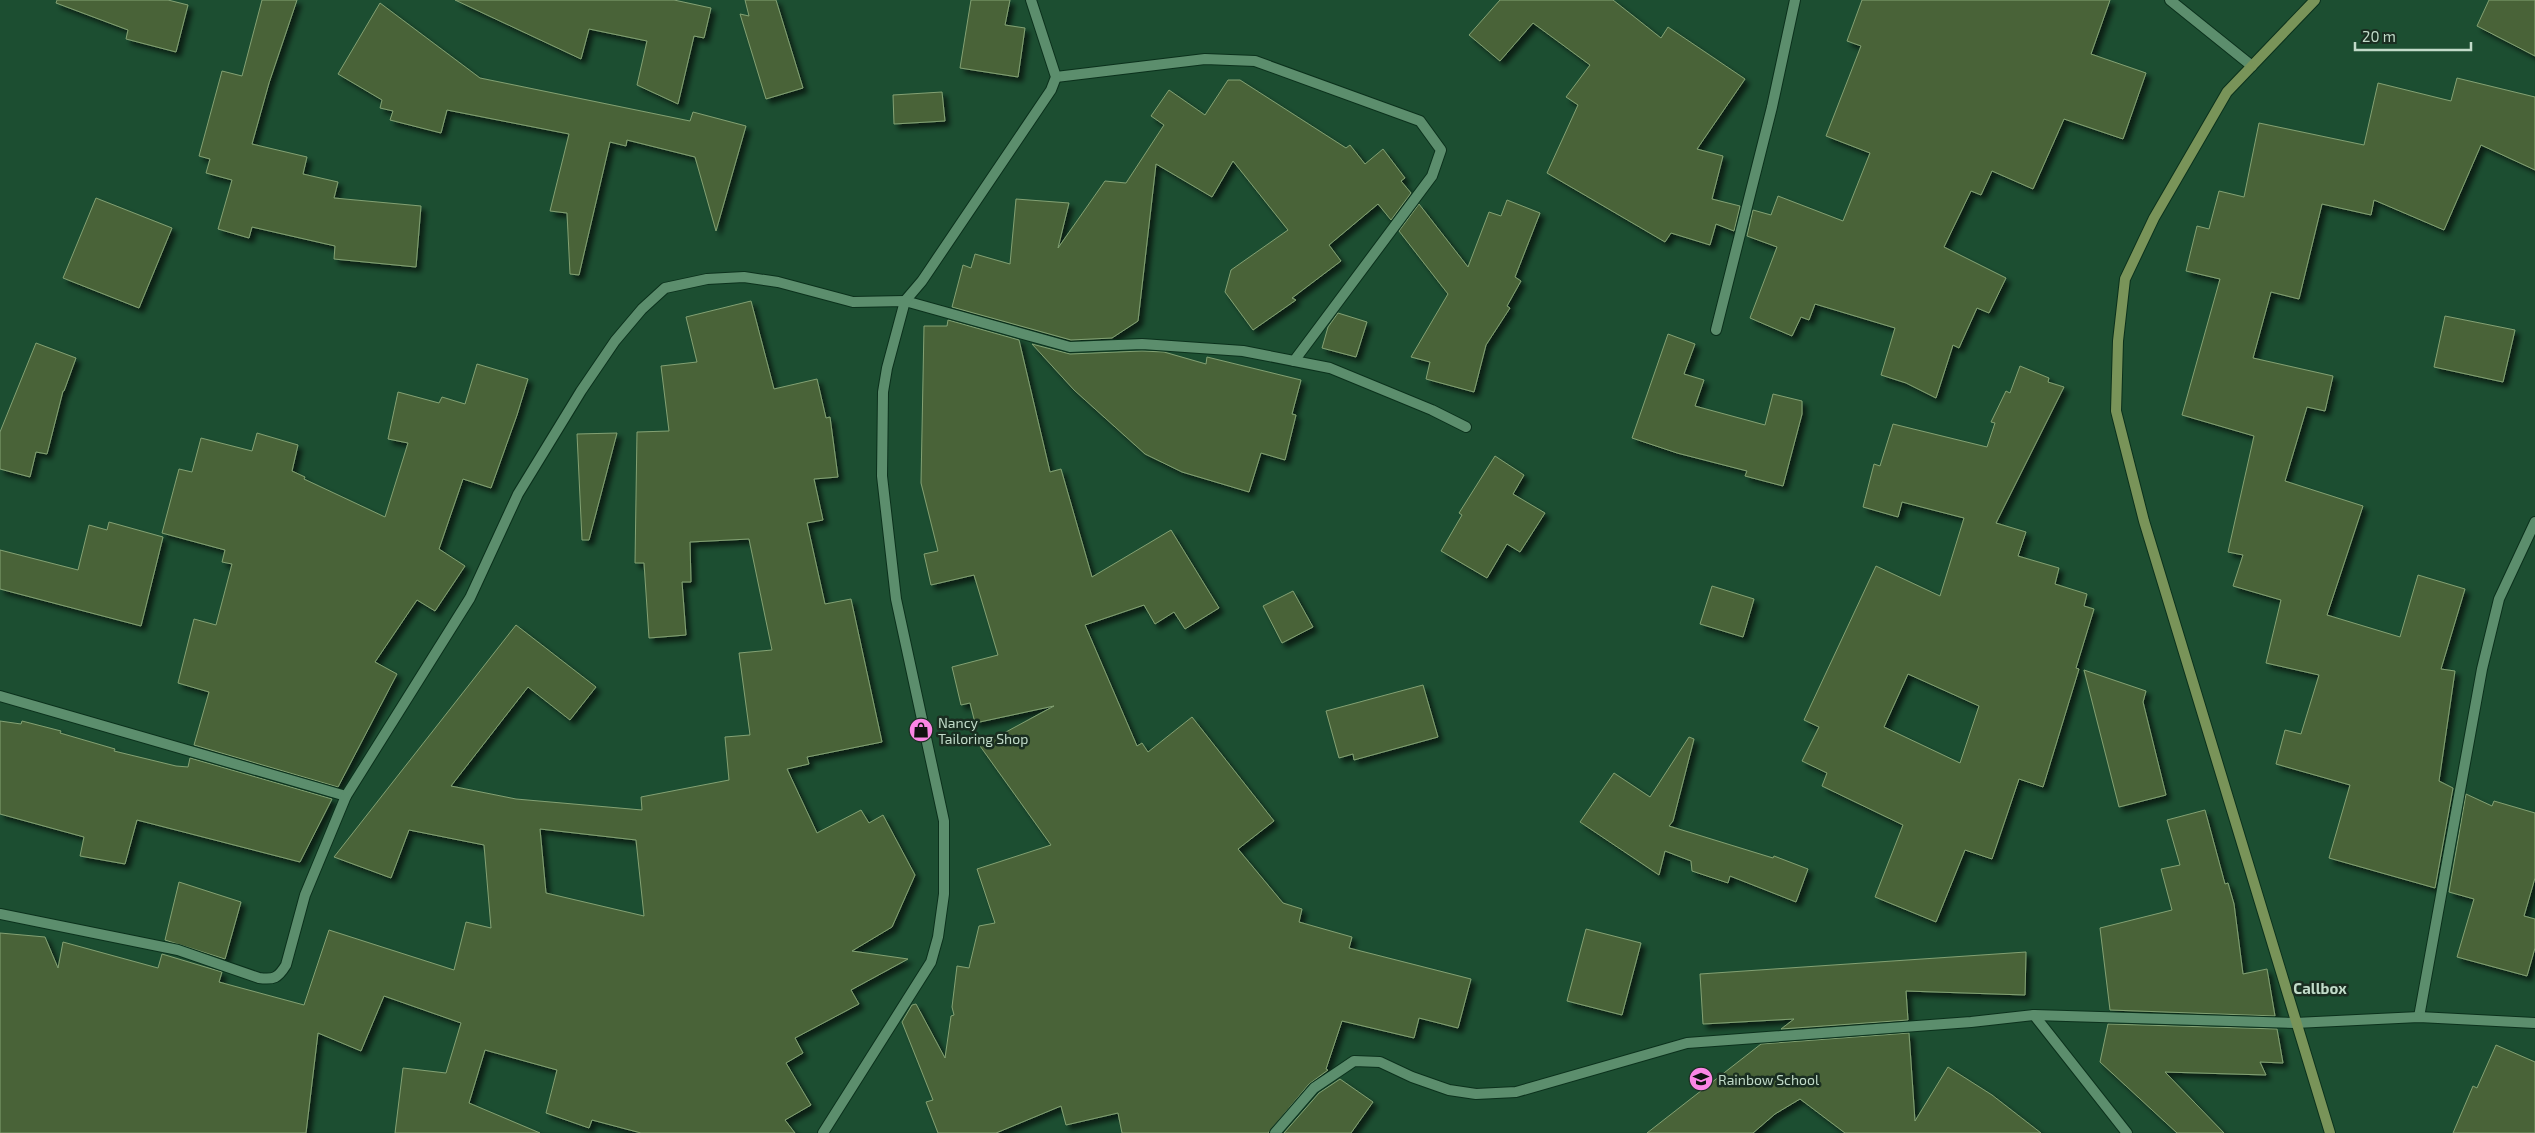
<svg xmlns="http://www.w3.org/2000/svg" width="2535" height="1133" viewBox="0 0 2535 1133" font-family="'Exo 2',sans-serif">
	<style>
		.building { fill: #496439; stroke: #83a173; fill-rule: evenodd; filter: url(#shadow) }
		.lines { fill: none; stroke-linecap: round; stroke-linejoin: round }
		.street-casing { stroke: #0b311c; stroke-width: 12 }
		.secondary-casing { stroke: #0b311c; stroke-width: 12 }
		.street { stroke: #5c8e6d; stroke-width: 10 }
		.secondary { stroke: #799459; stroke-width: 10 }
		.labels { text-anchor: middle; dominant-baseline: central; stroke-width: 5; stroke-linejoin: round; paint-order: stroke }
		.poi-label { font-size: 14px; fill: #c1dbc9; stroke: #1a2e21; text-anchor: start }
		.neighbourhood-label { font-size: 15px; font-weight: bold; fill: #c1dbc9; stroke: #1a2e21 }
	</style>
	<defs>
		<filter id="shadow"><feDropShadow dx="4.5" dy="4.5" stdDeviation="2.5" flood-color="#0009"/></filter>
	</defs>
	<rect width="100%" height="100%" fill="#1c4e31"/>
	<g class="building">
		<path d="M57,0h111l20,5 -12,47 -50,-13 2,-9 -72,-27z"/>
		<path d="M262,0h35l-28,83 -17,61 55,13 -4,17 35,8 -4,16 87,8 -5,61 -82,-8 1,-13 -83,-19 -3,11 -31,-9 14,-49 -26,-7 4,-14 -11,-3 23,-85 20,5z"/>
		<path d="M455,0h219l37,8 -7,30 -10,-2 -16,68 -41,-19 10,-44 -58,-12 -8,30z"/>
		<path d="M745,0h31l27,88 -37,11 -26,-85 9,2z"/>
		<path d="M971,0h39l-5,25 20,3 -7,49 -58,-9z"/>
		<path d="M1500,0h113l48,38 7,-11 77,52 -48,70 26,7 -11,43 28,7 -6,25 -18,-7 -6,21 -39,-12 -6,9 -118,-69 31,-68 -12,-8 24,-32 -57,-42 -33,38 -31,-26z"/>
		<path d="M1862,0h248l-19,54 55,19 -23,66 -59,-20 -31,70 -41,-18 -11,24 -10,-4 -27,56 62,31 -17,35 -12,-5 -18,40 -6,-3 -17,53 -30,-15 -25,-8 14,-47 -80,-24 -6,16 -8,-3 -9,19 -42,-18 27,-71 -30,-11 6,-26 18,5 7,-19 65,25 27,-68 -44,-17 35,-90 -14,-5z"/>
		<path d="M2489,0h46v56l-58,-30z"/>
		<path d="M380,3l100,75 210,43 3,-9 53,14 -30,105 -21,-74 -68,-17 -1,6 -16,-4 -31,133 -9,-1 -3,-61 -17,-2 19,-77 -122,-24 -6,23 -51,-13 3,-9 -13,-3 2,-8 -44,-26z"/>
		<path d="M2457,78l78,19v73l-54,-25 -37,85 -70,-30 -3,15 -49,-11 -23,95 -28,-7 -18,66 80,18 -8,35 -18,-4 -22,74 78,25 -36,109 73,22 18,-62 47,14 -24,80 14,2 -16,110 14,7 -18,100 -106,-30 21,-73 -74,-21 9,-34 16,4 18,-59 -53,-12 15,-63 -48,-14 10,-31 -15,-3 26,-116 -72,-21 38,-136 -34,-8 11,-45 12,3 10,-38 25,6 15,-74 105,22 14,-62 73,18z"/>
		<path d="M1228,80h12l106,68 4,-3 15,19 18,-15 22,29 -4,3 10,12 -20,27 -13,-16 -49,41 12,16 -49,37 4,2 -43,30 -28,-38 6,-22 57,-40 -55,-69 -21,36 -56,-33 -18,157 -26,17 -41,2 -119,-33 11,-42 8,3 4,-14 35,10 6,-65 53,4 -11,45 47,-67 21,2 38,-58 -13,-9 18,-26 36,25z"/>
		<path d="M942,92l3,29 -51,3 -1,-29z"/>
		<path d="M96,198l76,30 -33,80 -76,-30z"/>
		<path d="M1507,200l33,13 -25,64 6,4 -14,25 3,2 -24,37 -12,47 -48,-13 4,-17 -19,-5 37,-63 -49,-63 20,-27 49,63 21,-55 12,4z"/>
		<path d="M751,301l23,88 43,-10 9,39 4,-1 8,60 -24,2 9,41 -16,3 18,81 26,-5 31,143 -75,15 2,7 -22,5 30,64 44,-23 8,13 14,-8 32,60 -23,52 -40,24 56,8 -57,31 8,14 -64,34 8,15 -17,10 25,42 -26,15 10,13h-154l-49,-13 -3,8 -43,-15 11,-43 -72,-20 -16,53 71,30h-145l8,-65 43,5 15,-50 -77,-27 -23,55 -43,-18 -12,100h-306v-200l45,4 13,31 5,-26 95,26 4,-14 60,18 -3,10 85,23 25,-75 125,40 12,-48 25,6 -7,-83 -75,-15 -18,48 -57,-21 182,-232 80,62 -26,33 -42,-33 -77,99 65,13 126,11 -1,-13 88,-17 -4,-43 25,-2 -11,-82 33,-3 -23,-111 -59,3 1,40h-9l4,53 -37,3 -5,-75h-9l2,-131 32,-1 -8,-65 36,-4 -11,-45zM540,829l96,11 8,76 -98,-23z"/>
		<path d="M1338,313l29,9 -11,35 -34,-9 6,-21z"/>
		<path d="M2445,316l70,14 -12,52 -69,-15z"/>
		<path d="M948,320l71,20 31,132 11,-3 31,108 79,-47 48,78 -34,21 -11,-17 -19,12 -11,-19 -59,20 52,121 5,-3 6,9 44,-35 82,104 -36,28 45,54 19,6 -3,13 53,15 -3,11 122,31 -13,49 -39,-10 -5,20 -72,-17 -16,48 2,1 -19,14 -41,49h-146l-4,-20 -52,12 -5,-19 -65,27h-58l-12,-31 7,-2 -31,-78 10,-17 4,-1 29,54 6,-42 3,-1 -2,-8 5,-41 12,2 10,-42 16,-3 -18,-54 74,-24 -71,-99 74,-40 -79,17 -5,-20 -9,2 -9,-38 46,-12 -24,-80 -43,10 -7,-31 14,-3 -17,-68 3,-157h23z"/>
		<path d="M1668,334l27,10 -11,30 20,6 -9,26 70,19 8,-31 29,7v13l-19,72 -38,-10 2,-5 -70,-18 -45,-15z"/>
		<path d="M36,343l40,15 -12,33h-1l-16,63 -11,-2 -6,25 -30,-8v-37z"/>
		<path d="M1032,344l38,10 72,-3 22,1 42,12 1,-7 94,23 -9,34 4,1 -11,45 -24,-7 -12,39 -67,-20 -37,-18 -71,-64z"/>
		<path d="M477,364l51,15 -11,36 -26,73 -28,-9 -24,70 26,17 -30,45 -18,-11 -42,62 22,12 -59,113 -144,-42 15,-53 -31,-9 16,-64 22,6 16,-61 -10,-2 3,-12 -63,-17 17,-64 13,3 9,-34 51,13 5,-18 41,12 -6,26 13,6 -1,2 81,38 23,-74 -20,-4 10,-47 41,11 3,-6 23,7z"/>
		<path d="M2020,366l29,12 -1,4 16,5 -68,136 30,9 -8,24 41,12 -4,16 32,10 -3,12 10,3 -18,59 3,1 -36,118 -24,-8 -27,80 -27,-9 -29,72 -61,-25 28,-72 -81,-39 5,-13 -25,-12 17,-34 -15,-7 72,-154 64,30 24,-78 -62,-16 -4,15 -35,-10 11,-43 6,2 13,-42 94,23 8,-24 -4,-1 15,-31 4,2zM1908,674l71,32 -19,57 -76,-36z"/>
		<path d="M617,433l-28,107h-7l-5,-106z"/>
		<path d="M1495,456l29,19 -11,19 32,19 -25,39 -13,-8 -20,34 -46,-27 21,-36 -3,-2z"/>
		<path d="M109,522l54,15 -22,89 -141,-37v-39l78,20 11,-45 18,5z"/>
		<path d="M1712,586l42,13 -11,38 -43,-13z"/>
		<path d="M1293,591l20,36 -31,16 -19,-37z"/>
		<path d="M2084,670l62,21 -3,11 23,93 -47,12z"/>
		<path d="M1423,685l15,52 -84,23 -1,-6 -14,4 -13,-47z"/>
		<path d="M0,721l21,3 1,-3 39,10 -1,2 55,16 -1,2 62,15 12,1 2,-9 142,41 -32,63 -163,-42 -12,44 -45,-8 4,-19 -84,-23z"/>
		<path d="M1689,737l5,2 -21,82 -4,5 104,32 1,-2 34,13 -12,33 -66,-26 -2,7 -36,-12 -1,-10 -26,-10 -6,24 -79,-53 34,-49 36,24z"/>
		<path d="M2466,794l26,12 2,-5 41,12v65l-11,38 11,3v29l-8,28 -70,-19 17,-58 -25,-7z"/>
		<path d="M2205,810l20,74 3,-1 6,21 9,70 24,-5 8,47 -165,-6 -10,-82 72,-18 -11,-41 19,-4 -13,-45z"/>
		<path d="M179,882l62,20 -16,57 -60,-19z"/>
		<path d="M1586,929l55,14 -19,72 -55,-14z"/>
		<path d="M2026,952l-1,43 -119,-4 2,29 -127,9 13,-10 -91,5 -3,-50z"/>
		<path d="M2108,1024l169,5 6,34 -23,-1 6,13 -101,-3 59,61h-47l-77,-71z"/>
		<path d="M1909,1033l6,88 33,-54 44,28 49,38h-196l-45,-34 -25,15 -22,19h-106l114,-89z"/>
		<path d="M2496,1045l39,17v71h-82l20,-47 4,2z"/>
		<path d="M1340,1079l33,23 -22,31h-67l35,-40z"/>
	</g>
	<g class="lines">
		<g class="street-casing">
			<g id="street">
				<path d="M2170,0l82,66"/>
				<path d="M1056,77l149,-18 50,2 165,60 21,29 -9,26 -138,185"/>
				<path d="M1716,330l56,-223 23,-107"/>
				<path d="M0,696l346,100"/>
				<path d="M0,914l178,36 81,28c15,2 19,0 27,-13l19,-70 41,-99 124,-198 48,-104 63,-103 34,-50 27,-32 23,-21 42,-9 37,-2 34,5 75,20 52,-1 165,46 72,-3 101,7 87,17 102,42 34,17"/>
				<path d="M2034,1015l93,118"/>
				<path d="M2419,1017l63,-348 17,-70 36,-77"/>
				<path d="M823,1133l108,-171 7,-25 6,-43v-73l-48,-222 -14,-123 1,-84 4,-24 18,-67 17,-20 129,-191 5,-13 -25,-77"/>
				<path d="M1275,1133l39,-45 40,-27 26,1 32,15 37,13 27,4 40,-2 171,-49 284,-21 63,-7 261,8 124,-6 116,6"/>
			</g>
		</g>
		<g class="secondary-casing">
			<path id="secondary" d="M2315,0l-88,92 -73,126 -29,61 -7,62 -2,70 28,110 186,612"/>
		</g>
		<use href="#street" class="street"/>
		<use href="#secondary" class="secondary"/>
	</g>
	<defs>
		<g id="shop-disc" transform="scale(1.25)"><circle r="9.5" fill="#fb86e5" stroke="#1a2e21"/><path d="M-5-2.5h2.3a2.7 3.5 0 0 1 5.4 0H5L5.5 6h-11ZM-1.5-2.5h3a1.5 2.3 0 0 0-3 0Z" fill="#111"/></g>
		<g id="school-disc" transform="scale(1.25)"><circle r="9.5" fill="#fb86e5" stroke="#1a2e21"/><path d="M0-5L7-2L0 1L-7-2ZM-4 1L0 2.5L4 1V4Q0 6-4 4Z" fill="#111"/></g>
	</defs>
	<g fill-rule="evenodd">
		<use href="#shop-disc" x="921" y="730"/>
		<use href="#school-disc" x="1701" y="1079"/>
	</g>
	<g class="labels">
		<g class="poi-label">
			<text x="938" y="722">Nancy<tspan x="938" dy="16">Tailoring Shop</tspan></text>
			<text x="1718" y="1079">Rainbow School</text>
		</g>
		<g class="neighbourhood-label">
			<text x="2320" y="988">Callbox</text>
		</g>
	</g>
	<path d="M2355 42v8h116v-8" fill="none" stroke="#c1dbc9" stroke-width="2.5"/>
	<text x="2362" y="42" font-size="15" fill="#c1dbc9" stroke="#1a2e21" stroke-width="4" paint-order="stroke">20 m</text>
</svg>
